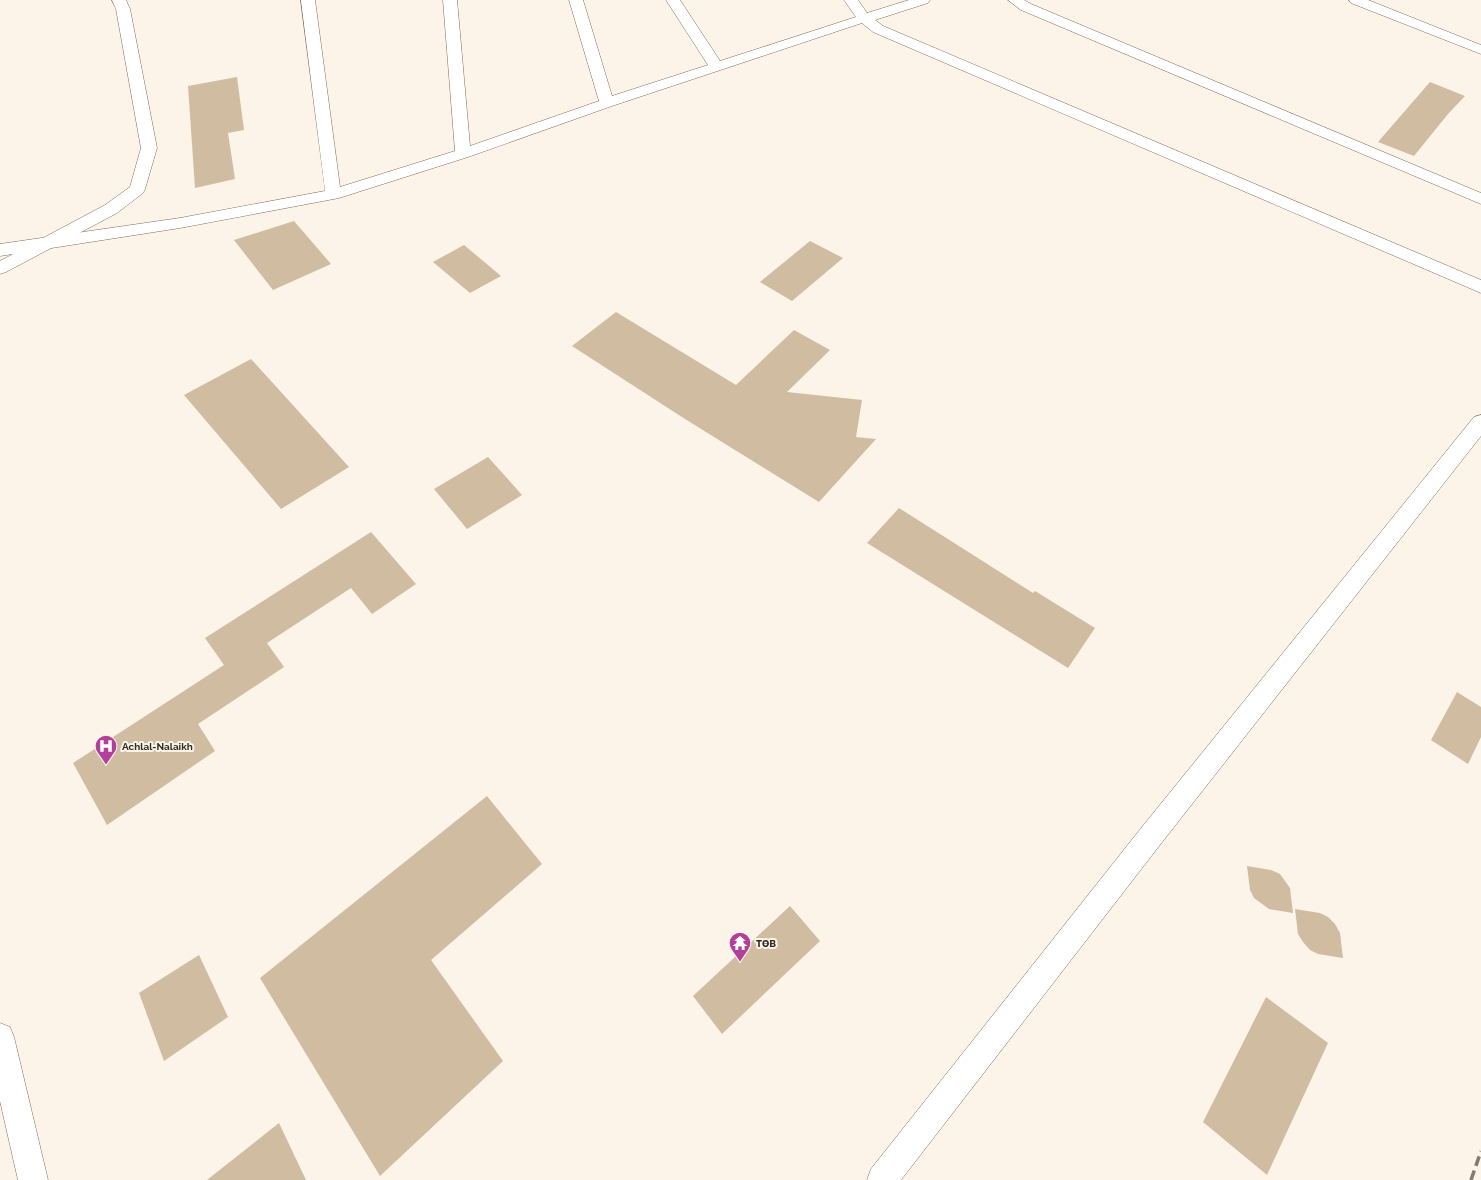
<svg xmlns="http://www.w3.org/2000/svg" width="1481" height="1180" viewBox="0 0 1481 1180" font-family="Raleway,sans-serif">
	<style>
		.building { fill: #d0bca1 }
		.lines { fill: none; stroke-linecap: round; stroke-linejoin: round }
		.street-casing { stroke: #806c58; stroke-width: 1 }
		.secondary-casing { stroke: #806c58; stroke-width: 1 }
		.street { fill: #fff; fill-rule: evenodd }
		.secondary { fill: #fff; fill-rule: evenodd }
		.rail { stroke: #837a71; stroke-width: 3.5; stroke-dasharray: 10 5; stroke-linecap: butt }
		.labels { text-anchor: middle; dominant-baseline: central; stroke-width: 4; stroke-linejoin: round; paint-order: stroke }
		.poi-label { font-size: 10px; font-weight: bold; fill: #312920; stroke: #fcf3e9; text-anchor: start }
		.near-poi-label { font-size: 12px; font-weight: bold; fill: #312920; stroke: #fcf3e9; text-anchor: start }
	</style>
	<rect width="100%" height="100%" fill="#fcf3e9"/>
	<g class="building">
		<path d="M237,77l7,53 -16,3 7,46 -40,9 -7,-102z"/>
		<path d="M1430,82l35,14 -17,18 -34,42 -36,-14z"/>
		<path d="M294,221l37,43 -58,26 -39,-50z"/>
		<path d="M810,241l33,17 -51,43 -32,-19z"/>
		<path d="M464,245l37,31 -31,17 -37,-31z"/>
		<path d="M616,312l120,73 58,-55 36,20 -43,42 75,8 -6,37 20,2 -57,63 -134,-83 -113,-73z"/>
		<path d="M251,359l98,108 -68,42 -97,-114z"/>
		<path d="M488,457l34,38 -55,34 -33,-40z"/>
		<path d="M899,508l134,85 2,-2 60,37 -27,40 -201,-125z"/>
		<path d="M371,532l45,52 -44,30 -21,-26 -84,55 17,24 -86,57 17,27 -108,74 -34,-62 151,-98 -19,-27z"/>
		<path d="M1457,692l24,15v30l-13,27 -37,-24z"/>
		<path d="M487,796l55,68 -111,96 72,101 -123,115 -120,-198z"/>
		<path d="M1247,866l24,4 9,4 10,14 3,25 -24,-4 -15,-11 -4,-8z"/>
		<path d="M790,906l30,35 -98,93 -29,-38z"/>
		<path d="M1295,909l25,4 8,4 7,7 5,9 3,25 -25,-4 -8,-4 -7,-8 -5,-8z"/>
		<path d="M199,955l29,62 -64,44 -25,-68z"/>
		<path d="M1266,997l62,46 -61,132 -64,-53z"/>
		<path d="M279,1123l27,57h-99z"/>
	</g>
	<g class="lines">
		<g class="street-casing">
			<g id="street">
				<path d="M301,0h14l25,187 115,-36 -12,-151h14l13,146 129,-45 -30,-101h14l29,96 96,-31 -42,-65h14l40,61 136,-44 -12,-17h14l9,13 42,-13h21l-2,3 -53,17 8,6 598,254v13l-608,-261 -11,-9 -250,83 -144,51 -129,41 -159,30 -180,28v-12l180,-26 145,-27z"/>
				<path d="M1008,0h16l7,4 450,189v11l-460,-194z"/>
				<path d="M1349,0h19l113,45v9l-130,-51z"/>
				<path d="M1481,415v21l-325,414 -255,330h-34l4,-11 267,-337 336,-415z"/>
			</g>
		</g>
		<g class="secondary-casing">
			<g id="secondary">
				<path d="M112,0h14l4,9 27,139 -12,41 -2,4 -26,20 -111,59 -6,2v-13l105,-56 25,-18 11,-39 -25,-139z"/>
				<path d="M0,1023l10,4 4,10 34,143h-30l-18,-79z"/>
			</g>
		</g>
		<use href="#street" class="street"/>
		<use href="#secondary" class="secondary"/>
		<path class="rail" d="M1471,1180l10,-29"/>
	</g>
	<defs>
		<g id="hospital-pin" transform="scale(1.15)"><path d="M0 17L-7.5 6A9.5 9.5 0 1 1 7.5 6Z" fill="#b2409b" stroke="#fcf3e9"/><path d="M-5-5h3v3.5h4V-5h3V5h-3V1.5h-4V5h-3Z" fill="#fff"/></g>
		<g id="temple-pin" transform="scale(1.15)"><path d="M0 17L-7.5 6A9.5 9.5 0 1 1 7.5 6Z" fill="#b2409b" stroke="#fcf3e9"/><path d="M0-6L5-2H3V0L6.5 2.5H4V6H1.5V3h-3V6H-4V2.5H-6.5L-3 0V-2H-5Z" fill="#fff"/></g>
	</defs>
	<g fill-rule="evenodd">
		<use href="#hospital-pin" x="106" y="746"/>
		<use href="#temple-pin" x="740" y="943"/>
	</g>
	<g class="labels">
		<g class="poi-label">
			<text x="122" y="746">Achlal-Nalaikh</text>
		</g>
		<g class="near-poi-label">
			<text x="756" y="943">төв</text>
		</g>
	</g>
</svg>
